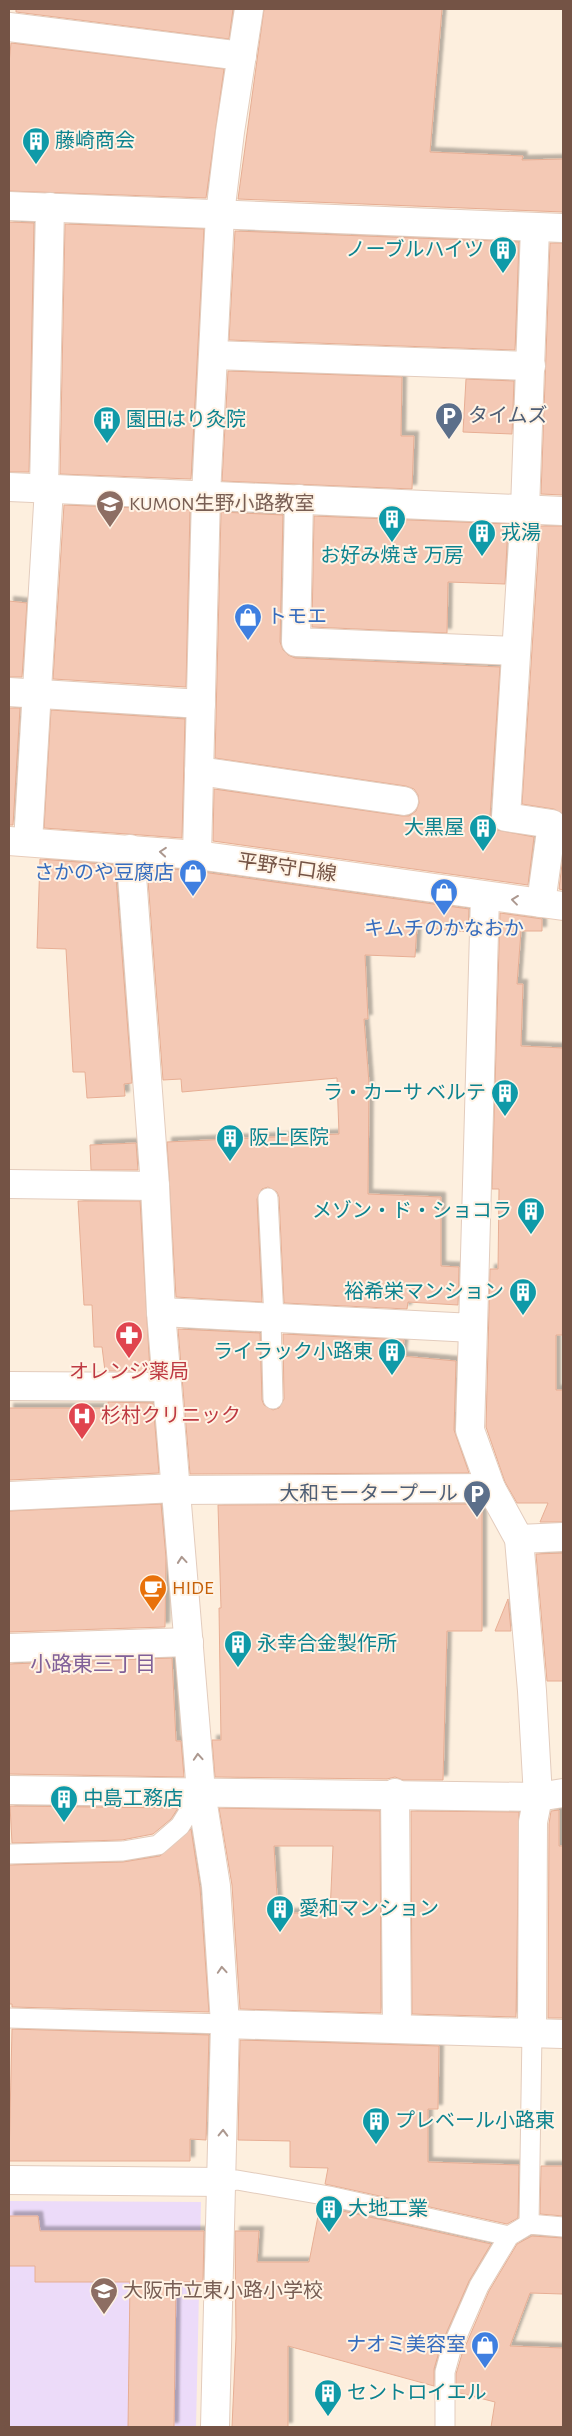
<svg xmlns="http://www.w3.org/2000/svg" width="572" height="2436" viewBox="0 0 572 2436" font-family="'Alegreya Sans','Noto Sans JP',sans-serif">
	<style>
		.education { fill: #ecdbf9 }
		.building { fill: #f4c9b5; stroke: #e7ae94; fill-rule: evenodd; filter: url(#shadow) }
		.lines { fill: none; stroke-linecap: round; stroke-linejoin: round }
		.service-casing { stroke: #e3ccbd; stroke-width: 21 }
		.minor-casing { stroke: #e3ccbd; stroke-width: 30 }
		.secondary-casing { stroke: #e8ccba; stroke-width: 30 }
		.service { stroke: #fff; stroke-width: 19 }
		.minor { stroke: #fff; stroke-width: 28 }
		.secondary { stroke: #fff; stroke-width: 28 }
		.oneway { stroke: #ac988f }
		.labels { text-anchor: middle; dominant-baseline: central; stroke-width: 4; stroke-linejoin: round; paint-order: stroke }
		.culture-label { font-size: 20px; fill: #0d838f; stroke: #fff3e5; text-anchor: start }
		.service-label { font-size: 20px; fill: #4e5e75; stroke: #fff3e5; text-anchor: start }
		.education-label { font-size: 20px; fill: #785e54; stroke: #fff3e5; text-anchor: start }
		.shop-label { font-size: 20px; fill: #366cbe; stroke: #fff3e5; text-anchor: end }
		.street-label { font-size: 20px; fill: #745345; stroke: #fff3e5 }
		.health-label { font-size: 20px; fill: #be3a42; stroke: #fff3e5 }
		.food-label { font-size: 20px; fill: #c56008; stroke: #fff3e5; text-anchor: start }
		.neighbourhood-label { font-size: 21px; fill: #816098; stroke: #fff3e5 }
	</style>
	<defs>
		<filter id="shadow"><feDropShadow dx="4.5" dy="-4.5" stdDeviation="1" flood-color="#0004"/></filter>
	</defs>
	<rect width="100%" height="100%" fill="#fdefde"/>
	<path class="education" d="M9,2201l192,1 -5,225h-187z"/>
	<g class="building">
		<path d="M16,9h217l-4,30 -213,-27z"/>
		<path d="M264,9h178l-12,143 93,4 -1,4 41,-1v53l-325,-13z"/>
		<path d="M11,43l213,26 -18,129 -197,-7v-128z"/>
		<path d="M9,222l25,1 -5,249h-20z"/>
		<path d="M65,224l139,5 -13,250 -131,-5z"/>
		<path d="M235,231l284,11 -4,108 -286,-10z"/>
		<path d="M550,243h13v252l-22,-1z"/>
		<path d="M228,371l174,6 -1,59h13l-2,53 -190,-8z"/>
		<path d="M466,379l48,2 -2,53 -49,-2z"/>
		<path d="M64,505l126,5 -4,177 -133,-8z"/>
		<path d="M221,512l62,3 -3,127 3,8 5,5 7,3 205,9 -10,149 2,8 5,6 37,7 -6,48 -315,-44 1,-52 188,27h7l7,-5 3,-8 -1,-8 -4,-6 -8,-3 -191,-28z"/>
		<path d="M314,516l194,8 -3,60 -57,-2 -1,51 -135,-6z"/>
		<path d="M540,526h23v288l-9,-5 -32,-5z"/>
		<path d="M9,601l18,2 -5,74h-13z"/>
		<path d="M9,708h11l-7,117h-4z"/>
		<path d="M51,710l134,9 -3,119 -138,-10z"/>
		<path d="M563,856v34l-4,-1z"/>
		<path d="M40,859l75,6 17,218 -8,1 1,12 -38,2 -2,-26h-12l-7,-123 -29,-1z"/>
		<path d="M147,867l48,4 274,38 -1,23 -51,-5 -2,30 -50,-2 3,64h-4l5,64 -1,111 73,3v69l18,1 -1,38 -50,-3 -1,7 -123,-6 -5,-106 -2,-5 -9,-5 -6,2 -5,10 5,103 -86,-5 -9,-155 172,-8 -2,-56 -155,14 -1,-13 -18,1z"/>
		<path d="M500,913l42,6v12h-21l-4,53h6l-2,62 42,2v287h-7v55h7v132h-23l8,-19h-31l-12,-21 -19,-55 4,-158h8l1,-80h-7z"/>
		<path d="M136,1143l2,27h-47l-1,-25z"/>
		<path d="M78,1201h62l10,170h-45l-3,-24h-8l-2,-42h-8z"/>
		<path d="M178,1329l82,4 2,67 2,5 9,5 6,-2 5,-9 -1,-65 121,6 -2,16 54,5 -2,69 15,43 -279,1z"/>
		<path d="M108,1402l45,1 6,70 -150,7v-72h99z"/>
		<path d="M161,1504l5,53 -1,70 -156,5v-121z"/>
		<path d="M482,1504v127h-35l-4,149h-40l-8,-3 -8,2 -172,-2 -3,-37h9l-2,-132h2l-3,-103z"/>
		<path d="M563,1553v128h-16l-11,-127z"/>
		<path d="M508,1599l3,32h-16z"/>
		<path d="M172,1658l4,83h5l3,36 -175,-3v-110z"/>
		<path d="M10,1806l168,2 -7,11 -18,15 -31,6 -110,3z"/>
		<path d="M219,1808l161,3 1,202 -141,-4 -8,-124zM274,1846h59l-3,67h-52z"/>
		<path d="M559,1810v36h4v172h-15l1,-194 2,-13z"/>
		<path d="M411,1811l108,1 -3,205 -104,-3z"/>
		<path d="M191,1829l9,59 9,124 -197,-5v-3h-3v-139l114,-3 37,-6z"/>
		<path d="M12,2029l197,6 -3,105 -16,-1v22h-181z"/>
		<path d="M240,2040l199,6 -1,63h-10v53l91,3 -1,53 -11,6 -182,-40 3,-16 -38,-1v-26l-52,-1z"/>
		<path d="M541,2166h22v50l-23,-2z"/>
		<path d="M320,2206l171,38 -22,37 -28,64 -7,24v17l-146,-40v81h-56l4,-89 -1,-107h24l-2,31h52z"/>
		<path d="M9,2216h29l2,15h164l-1,51h-27l-2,145h-46l2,-145h-95v-16h-26z"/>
		<path d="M532,2236l31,2v56l-33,-1 -20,53 53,2v79h-72l4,-25 -39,-10v-18l6,-20 27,-63 28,-47z"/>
	</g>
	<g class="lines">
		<g class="service-casing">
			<g id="service">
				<path d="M268,1198l6,120"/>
				<path d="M271,1318l2,81"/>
				<path d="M9,1854l114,-3 35,-6 22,-19 21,-34"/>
				<path d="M9,2018l216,6"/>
				<path d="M223,2182l14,-2 92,16 180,40"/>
				<path d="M529,2224l3,-191"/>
				<path d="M445,2427v-55l6,-22 28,-64 30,-50 20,-12 34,3"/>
			</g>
		</g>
		<g class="minor-casing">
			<g id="minor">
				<path d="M9,27l233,29"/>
				<path d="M9,206l554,22"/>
				<path d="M535,228l-10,281 -19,308 46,7 -11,79"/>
				<path d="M214,355l317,11"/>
				<path d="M9,487l554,24"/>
				<path d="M44,488l6,-281"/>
				<path d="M299,499l-3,143 220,9"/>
				<path d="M9,692l192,12"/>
				<path d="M199,771l205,30"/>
				<path d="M28,842l21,-354"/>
				<path d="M130,849l25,337 6,126 40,480 15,94 9,138 -10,403"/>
				<path d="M197,855l9,-360 14,-281 10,-82 19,-123"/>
				<path d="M9,1184l146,2"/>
				<path d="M161,1312l312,16 12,-432"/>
				<path d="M473,1328l-3,102 21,58 28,51 13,152 6,106 -5,25 -1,211"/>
				<path d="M9,1386l158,1"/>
				<path d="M176,1490l315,-2"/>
				<path d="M9,1496l167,-8"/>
				<path d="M519,1539l44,-2"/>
				<path d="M9,1648l180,-6"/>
				<path d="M9,1790l529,7 25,-4"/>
				<path d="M395,1793l2,236"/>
				<path d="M225,2024l338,10"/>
				<path d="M9,2180l214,2"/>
			</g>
		</g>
		<g class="secondary-casing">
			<path id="secondary" d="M9,841l188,14 366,51"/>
		</g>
		<use href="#service" class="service"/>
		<use href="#minor" class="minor"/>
		<use href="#secondary" class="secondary"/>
	</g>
	<defs><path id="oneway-chevron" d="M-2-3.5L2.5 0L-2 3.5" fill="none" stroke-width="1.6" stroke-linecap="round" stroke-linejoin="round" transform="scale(1.25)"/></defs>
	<g class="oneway">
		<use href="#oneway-chevron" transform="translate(163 852) rotate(-175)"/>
		<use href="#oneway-chevron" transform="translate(515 900) rotate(-173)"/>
		<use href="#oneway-chevron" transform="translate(182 1560) rotate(-95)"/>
		<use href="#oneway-chevron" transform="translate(198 1757) rotate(-94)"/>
		<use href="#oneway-chevron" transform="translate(222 1970) rotate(-94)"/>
		<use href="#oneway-chevron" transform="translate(223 2133) rotate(-89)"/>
	</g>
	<defs>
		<g id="building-pin" transform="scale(1.4375)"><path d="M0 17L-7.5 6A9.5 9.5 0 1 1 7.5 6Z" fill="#0f9aa8" stroke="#fff3e5"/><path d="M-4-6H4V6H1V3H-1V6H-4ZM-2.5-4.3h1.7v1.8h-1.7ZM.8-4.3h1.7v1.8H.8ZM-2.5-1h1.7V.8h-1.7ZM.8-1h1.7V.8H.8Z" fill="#fff"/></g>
		<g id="parking-pin" transform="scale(1.4375)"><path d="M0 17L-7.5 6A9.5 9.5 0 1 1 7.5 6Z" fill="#5c6f8a" stroke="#fff3e5"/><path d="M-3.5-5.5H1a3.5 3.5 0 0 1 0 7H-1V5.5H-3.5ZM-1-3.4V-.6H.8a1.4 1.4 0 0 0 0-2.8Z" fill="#fff"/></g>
		<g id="school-pin" transform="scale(1.4375)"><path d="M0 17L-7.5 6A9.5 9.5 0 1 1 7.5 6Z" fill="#8d6e63" stroke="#fff3e5"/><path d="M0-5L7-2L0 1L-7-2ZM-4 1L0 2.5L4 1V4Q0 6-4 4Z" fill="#fff"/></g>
		<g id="shop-pin" transform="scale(1.4375)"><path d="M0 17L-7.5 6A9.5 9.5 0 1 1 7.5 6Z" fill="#3f7fe0" stroke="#fff3e5"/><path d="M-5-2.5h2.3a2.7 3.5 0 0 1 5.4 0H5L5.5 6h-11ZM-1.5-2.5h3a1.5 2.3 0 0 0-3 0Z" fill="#fff"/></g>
		<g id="pharmacy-pin" transform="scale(1.4375)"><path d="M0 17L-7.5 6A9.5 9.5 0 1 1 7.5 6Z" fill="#e0444e" stroke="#fff3e5"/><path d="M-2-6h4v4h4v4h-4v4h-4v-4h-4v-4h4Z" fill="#fff"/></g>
		<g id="hospital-pin" transform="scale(1.4375)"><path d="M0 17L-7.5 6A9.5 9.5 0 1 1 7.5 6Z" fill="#e0444e" stroke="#fff3e5"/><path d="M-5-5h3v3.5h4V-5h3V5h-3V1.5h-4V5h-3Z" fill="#fff"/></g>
		<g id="cafe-pin" transform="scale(1.4375)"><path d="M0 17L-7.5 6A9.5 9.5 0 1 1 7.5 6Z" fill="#e8710a" stroke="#fff3e5"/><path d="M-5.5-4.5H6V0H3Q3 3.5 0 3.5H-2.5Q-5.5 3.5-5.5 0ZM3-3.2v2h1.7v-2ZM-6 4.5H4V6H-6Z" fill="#fff"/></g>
	</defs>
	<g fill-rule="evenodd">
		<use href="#building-pin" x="36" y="141"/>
		<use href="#building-pin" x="503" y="250"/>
		<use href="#parking-pin" x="449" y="416"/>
		<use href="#building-pin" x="107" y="420"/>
		<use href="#school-pin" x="110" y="504"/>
		<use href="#building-pin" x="392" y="519"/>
		<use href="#building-pin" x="482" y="533"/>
		<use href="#shop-pin" x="248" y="617"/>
		<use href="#building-pin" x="483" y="828"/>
		<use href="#shop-pin" x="193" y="873"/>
		<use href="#shop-pin" x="444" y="892"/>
		<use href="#building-pin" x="505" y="1093"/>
		<use href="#building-pin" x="230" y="1138"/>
		<use href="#building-pin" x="531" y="1211"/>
		<use href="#building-pin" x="523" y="1292"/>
		<use href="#pharmacy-pin" x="129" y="1335"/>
		<use href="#building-pin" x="392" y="1352"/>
		<use href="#hospital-pin" x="82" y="1416"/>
		<use href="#parking-pin" x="477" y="1494"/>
		<use href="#cafe-pin" x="153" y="1588"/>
		<use href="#building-pin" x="238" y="1644"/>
		<use href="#building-pin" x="64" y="1799"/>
		<use href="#building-pin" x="280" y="1909"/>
		<use href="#building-pin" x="376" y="2121"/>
		<use href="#building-pin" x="329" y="2209"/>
		<use href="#school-pin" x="104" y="2291"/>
		<use href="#shop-pin" x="485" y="2345"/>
		<use href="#building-pin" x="328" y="2393"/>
	</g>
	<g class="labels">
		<g class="culture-label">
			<text x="55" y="141">藤崎商会</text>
			<text x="484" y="250" text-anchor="end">ノーブルハイツ</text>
			<text x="126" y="420">園田はり灸院</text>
			<text x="501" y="533">戎湯</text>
			<text x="392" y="556" text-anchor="middle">お好み焼き 万房</text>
			<text x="464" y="828" text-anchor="end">大黒屋</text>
			<text x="486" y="1093" text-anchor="end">ラ・カーサ ベルテ</text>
			<text x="249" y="1138">阪上医院</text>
			<text x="512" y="1211" text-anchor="end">メゾン・ド・ショコラ</text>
			<text x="504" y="1292" text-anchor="end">裕希栄マンション</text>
			<text x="373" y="1352" text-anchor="end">ライラック小路東</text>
			<text x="257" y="1644">永幸合金製作所</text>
			<text x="83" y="1799">中島工務店</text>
			<text x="299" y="1909">愛和マンション</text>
			<text x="395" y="2121">プレベール小路東</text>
			<text x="348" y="2209">大地工業</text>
			<text x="347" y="2393">セントロイエル</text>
		</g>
		<g class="service-label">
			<text x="468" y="416">タイムズ</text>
			<text x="458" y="1494" text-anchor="end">大和モータープール</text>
		</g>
		<g class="education-label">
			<text x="129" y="504">KUMON生野小路教室</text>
			<text x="123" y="2291">大阪市立東小路小学校</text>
		</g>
		<g class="shop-label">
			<text x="267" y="617" text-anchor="start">トモエ</text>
			<text x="174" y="873">さかのや豆腐店</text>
			<text x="444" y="929" text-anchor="middle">キムチのかなおか</text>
			<text x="466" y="2345">ナオミ美容室</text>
		</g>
		<g class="street-label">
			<text transform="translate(287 868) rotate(8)">平野守口線</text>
		</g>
		<g class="health-label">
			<text x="129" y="1372">オレンジ薬局</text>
			<text x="101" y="1416" text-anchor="start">杉村クリニック</text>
		</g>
		<g class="food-label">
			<text x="172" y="1588">HIDE</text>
		</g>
		<g class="neighbourhood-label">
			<text x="93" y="1664">小路東三丁目</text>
		</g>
	</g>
	<rect width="572" height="2436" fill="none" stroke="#745345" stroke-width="20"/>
</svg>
